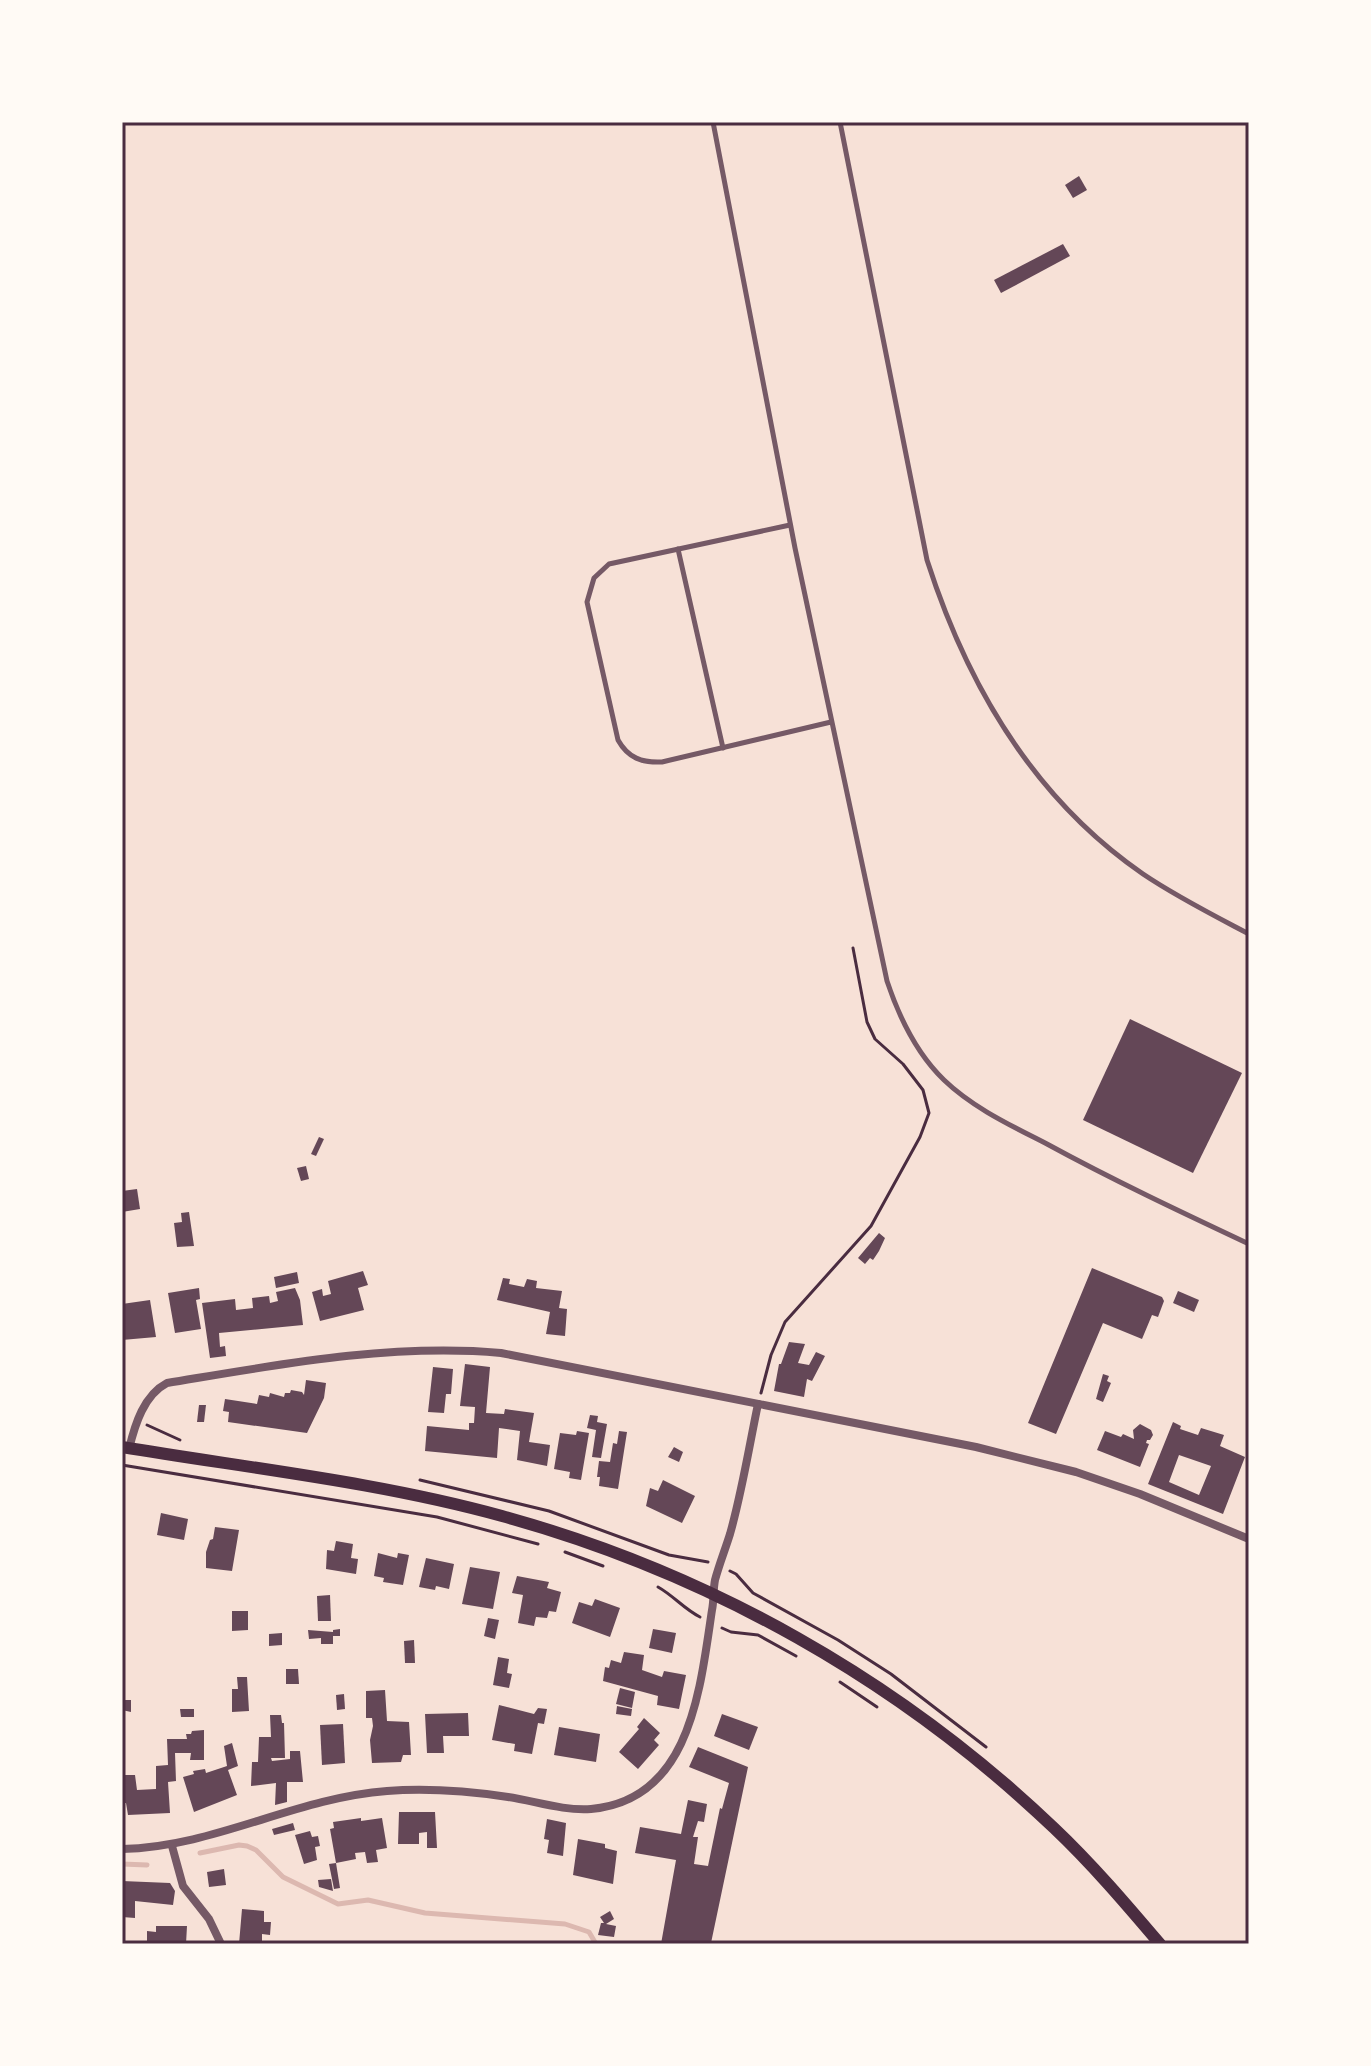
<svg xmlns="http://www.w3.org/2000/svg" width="1371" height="2066" viewBox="0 0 1371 2066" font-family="'Asap Condensed',sans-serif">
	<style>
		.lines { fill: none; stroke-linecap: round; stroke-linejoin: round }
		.stream { stroke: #dcb8b0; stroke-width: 5 }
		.building { fill: #644757; fill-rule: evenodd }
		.path { stroke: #4a2c40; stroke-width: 3 }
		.service { stroke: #755966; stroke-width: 5 }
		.minor { stroke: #755966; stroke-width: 8 }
		.secondary { stroke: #4a2c40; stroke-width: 12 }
		.neatline { fill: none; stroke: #4a2c40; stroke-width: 3 }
	</style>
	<rect width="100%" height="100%" fill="#f7e1d7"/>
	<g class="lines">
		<g class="stream">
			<path d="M200,1853l39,-8 8,1 9,4 27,27 55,27 30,-4 57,13 140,11 24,8 7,12"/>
			<path d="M122,1864l25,1"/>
		</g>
	</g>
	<g class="building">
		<path d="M1079,176l8,14 -14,8 -8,-13z"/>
		<path d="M1063,244l7,12 -69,37 -7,-13z"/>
		<path d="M1130,1019l112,54 -49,100 -110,-53z"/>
		<path d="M319,1137l5,2 -8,17 -5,-2z"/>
		<path d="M306,1166l3,13 -8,2 -4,-13z"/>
		<path d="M137,1189l3,20 -18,3v-21z"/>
		<path d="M189,1212l5,34 -17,1 -3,-24 8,-1 -1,-9z"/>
		<path d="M879,1233l6,5 -6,13 -6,9 -3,-2 -5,6 -7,-6z"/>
		<path d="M1092,1268l70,29 2,4 -6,16 -6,-2 -10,24 -39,-16 -47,111 -28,-11z"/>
		<path d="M363,1271l5,14 -10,3 6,22 -44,11 -8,-29 10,-3 1,7 8,-2 -3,-13z"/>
		<path d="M297,1272l2,11 -23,5 -2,-11z"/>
		<path d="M503,1278l7,1 -1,5 15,3 3,-8 10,2 -1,7 26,3 -3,17 8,1 -2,27 -19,-2 4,-22 -53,-12z"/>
		<path d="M199,1288l1,11 -4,1 5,29 -26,4 -7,-40z"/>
		<path d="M295,1288l5,12 3,25 -84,8 1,14 5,-1 1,10 -16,2 -8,-55 33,-4 1,11 17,-2 -1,-10 17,-2 1,7 8,-2 -2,-9z"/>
		<path d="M1178,1291l21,9 -5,12 -21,-9z"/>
		<path d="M150,1300l6,37 -34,3v-36z"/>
		<path d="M789,1342l16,2 -7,19 11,2 7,-13 9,4 -13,25 -5,-2 -3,18 -30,-6 5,-27h2z"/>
		<path d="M465,1364l25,3 -4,46 18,1 1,-5 29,4 -5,29 21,3 -3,21 -30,-6 3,-29 -21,-3 -2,30 -72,-7 2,-25 42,4v-7h5l1,-16 -15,-1z"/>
		<path d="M433,1367l20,2 -2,25h-5l-2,19 -16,-1z"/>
		<path d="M1103,1374l6,2 -2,5 4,2 -8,19 -7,-3z"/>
		<path d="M306,1380l20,3 -2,15 -17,35 -79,-11 1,-10 -6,-1 2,-12 32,5 2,-9 10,2 1,-4 14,4 1,-4h5l1,-3 11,2 2,3z"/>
		<path d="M199,1405h7l-2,17h-7z"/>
		<path d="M590,1415l8,1 -1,6 10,2 -6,34 -9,-1 4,-27 -9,-2z"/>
		<path d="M1173,1422l8,4 -1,3 18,6 3,-7 23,7 -4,11 25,11 -22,57 -75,-30zM1179,1455l32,11 -12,29 -30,-13z"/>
		<path d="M1140,1424l11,6 2,5 -3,5h-3l-1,3 3,1 -9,23 -43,-17 8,-19 16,6 2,-3 11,5 -1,-9z"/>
		<path d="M577,1431l12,2 -8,47 -12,-2 1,-6 -16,-3 6,-36 16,2z"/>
		<path d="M619,1431l8,1 -9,57 -19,-3 1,-9h-3l2,-16 11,1 3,-19 4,1z"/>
		<path d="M674,1447l9,5 -4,10 -11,-5z"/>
		<path d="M663,1480l32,16 -13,27 -36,-17 4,-18 8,3z"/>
		<path d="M161,1513l27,6 -4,21 -27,-5z"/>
		<path d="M215,1527l24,3 -7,41 -26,-3v-16l4,-12 3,-1z"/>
		<path d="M336,1541l17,3 -2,14 7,1 -2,15 -30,-5 1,-19 7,1z"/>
		<path d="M378,1553l19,5 1,-5 11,2 -6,30 -20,-3 1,-4 -10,-2z"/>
		<path d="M426,1558l28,6 -5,25 -13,-3 -1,4 -16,-3z"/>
		<path d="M470,1567l30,5 -7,37 -31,-5z"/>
		<path d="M517,1576l32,6 -2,6 14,4 -5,20 -7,-1 -2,7 -11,-1 -2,9 -16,-3 5,-28 -11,-2z"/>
		<path d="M330,1595l1,26h-13l-1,-25z"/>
		<path d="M595,1599l25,9 -10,29 -38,-14 7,-21 13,4z"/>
		<path d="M232,1611h16v19l-16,1z"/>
		<path d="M488,1618l11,2 -4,19 -11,-3z"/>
		<path d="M340,1629v7h-7v8h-12v-6l-12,1 -1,-9 25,2v-2z"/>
		<path d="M653,1629l23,4 -4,20 -23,-5z"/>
		<path d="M282,1633v12l-13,1v-12z"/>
		<path d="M414,1640l1,23h-10l-1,-22z"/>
		<path d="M624,1652l20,3 -2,15 20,7 2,-6 22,4 -7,34 -22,-4 1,-9 -55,-15 2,-14 4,1 2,-8 10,3z"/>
		<path d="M498,1657l11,2 -2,14 5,1 -3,14 -16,-3z"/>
		<path d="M286,1669h12l1,15h-13z"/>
		<path d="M237,1677h10l2,34 -17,1v-23h6z"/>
		<path d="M620,1688l15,4 -3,16 -16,-4z"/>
		<path d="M385,1690l2,31 22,1 2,33h-8l-2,7 -29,1 -2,-23 3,-14 -1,-8h-6v-27z"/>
		<path d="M344,1694l1,15 -8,1 -1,-15z"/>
		<path d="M122,1700h9v12l-9,-2z"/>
		<path d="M499,1705l35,9 4,-6 9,1 -3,15 -6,-1 -6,31 -18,-3 1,-7 -23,-4z"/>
		<path d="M617,1706l15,3 -1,7 -15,-2z"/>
		<path d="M180,1709h14v8h-13z"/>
		<path d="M468,1713l1,23h-26l1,17h-17l-2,-39z"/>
		<path d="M722,1714l36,13 -9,23 -35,-14z"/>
		<path d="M270,1715h11l1,8h2l1,35h-14l1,3 18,-2v-8h10l3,31h-16v20l-12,3 1,-22 -25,3 1,-24h6l1,-25h12z"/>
		<path d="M644,1718l16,15 -6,7 5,5 -21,24 -19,-17 20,-23 -2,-2z"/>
		<path d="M343,1724l2,39 -23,2 -2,-40z"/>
		<path d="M559,1727l41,7 -4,28 -42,-7z"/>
		<path d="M204,1730v30h-14l1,-7h-16l1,28 -8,1 2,31 -42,2 -2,-12h-3l-1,-28h13l2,15 19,-1v-23l12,-1 -1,-26h20l-1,-5h5l1,-3z"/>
		<path d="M232,1743l6,23 -10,4 9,25 -43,17 -11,-35 11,-3 -1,-3 12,-2 1,4 21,-7 -3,-20z"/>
		<path d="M698,1747l50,20 -37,176 -50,1 15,-84 -41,-7 5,-26 41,7 7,-34 19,4 -3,18 -6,-1 -5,16h5l-4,27 14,2 12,-58 2,1 7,-26 -40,-16z"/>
		<path d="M399,1812h36l2,36h-10v-16l-8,1v11h-21z"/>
		<path d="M361,1818v3l21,-3 5,30 -11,2 2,12 -11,1 -2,-11 -10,1 1,6 -20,4 -6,-34 4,-1 -1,-6z"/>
		<path d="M547,1819l19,4 -3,33 -16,-3 2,-13 -5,-1z"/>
		<path d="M293,1823l2,7 -21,5 -2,-6z"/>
		<path d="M310,1831l2,6 6,-1 2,10 -5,1 2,13 -13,4 -9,-29z"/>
		<path d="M578,1839l27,5v4l12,3 -4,33 -40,-9z"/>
		<path d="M336,1863l4,25 -6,1 -5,-25z"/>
		<path d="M224,1869l2,16 -17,2 -2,-15z"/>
		<path d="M331,1879l2,12 -14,-4 -1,-7z"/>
		<path d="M122,1881l48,2 5,8 -2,14 -38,-4v17l-13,-1z"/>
		<path d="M242,1909l22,2v11h7l-1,13 -8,-1v10h-23z"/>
		<path d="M610,1911l4,8 -8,5 10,2 -2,11 -16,-2 3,-12h3l-4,-6z"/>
		<path d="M156,1926h31l-1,18h-39v-13l9,1z"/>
	</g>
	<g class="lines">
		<g class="path">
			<path d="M761,1393l10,-38 14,-33 86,-96 49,-89 9,-24 -6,-23 -20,-26 -28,-25 -8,-17 -14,-74"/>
			<path d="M147,1425l33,15"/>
			<path d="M122,1465l315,52 101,27"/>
			<path d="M420,1480l129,31 120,44 39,7"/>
			<path d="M565,1552l38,14"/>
			<path d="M730,1571l6,3 17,19 85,47 53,34 95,73"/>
			<path d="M658,1587c16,9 26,22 42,30"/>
			<path d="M722,1628l9,4 27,3 38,21"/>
			<path d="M840,1682l37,25"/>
		</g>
		<g class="service">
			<path d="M713,122l82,426 92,433c12,36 29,72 57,99 29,28 68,46 103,64 66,36 134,68 202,100"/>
			<path d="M840,122l87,438c40,125 106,238 216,314 34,23 70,41 106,60"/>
			<path d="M790,525l-181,39 -15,14 -7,24 31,138c10,18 24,23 44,22l169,-40"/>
			<path d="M678,549l45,199"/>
		</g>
		<g class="minor">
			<path d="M129,1449c6,-25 15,-54 38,-66 109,-18 223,-40 334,-30l475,94 100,25 64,22 109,45"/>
			<path d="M172,1846l11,40 26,33 12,25"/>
			<path d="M122,1849c93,-2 172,-51 265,-58 40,-3 81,0 121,6 27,4 55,14 83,12 100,-9 109,-120 121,-199 2,-9 1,-20 3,-30 4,-15 10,-30 15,-46 12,-42 19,-87 28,-130"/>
		</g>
		<path class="secondary" d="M122,1447c126,21 257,35 380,69 207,57 397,164 552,312 38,36 72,76 106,116"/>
	</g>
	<rect width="1371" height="2066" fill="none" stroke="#fffaf5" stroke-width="248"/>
	<rect x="124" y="124" width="1123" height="1818" class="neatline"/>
</svg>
